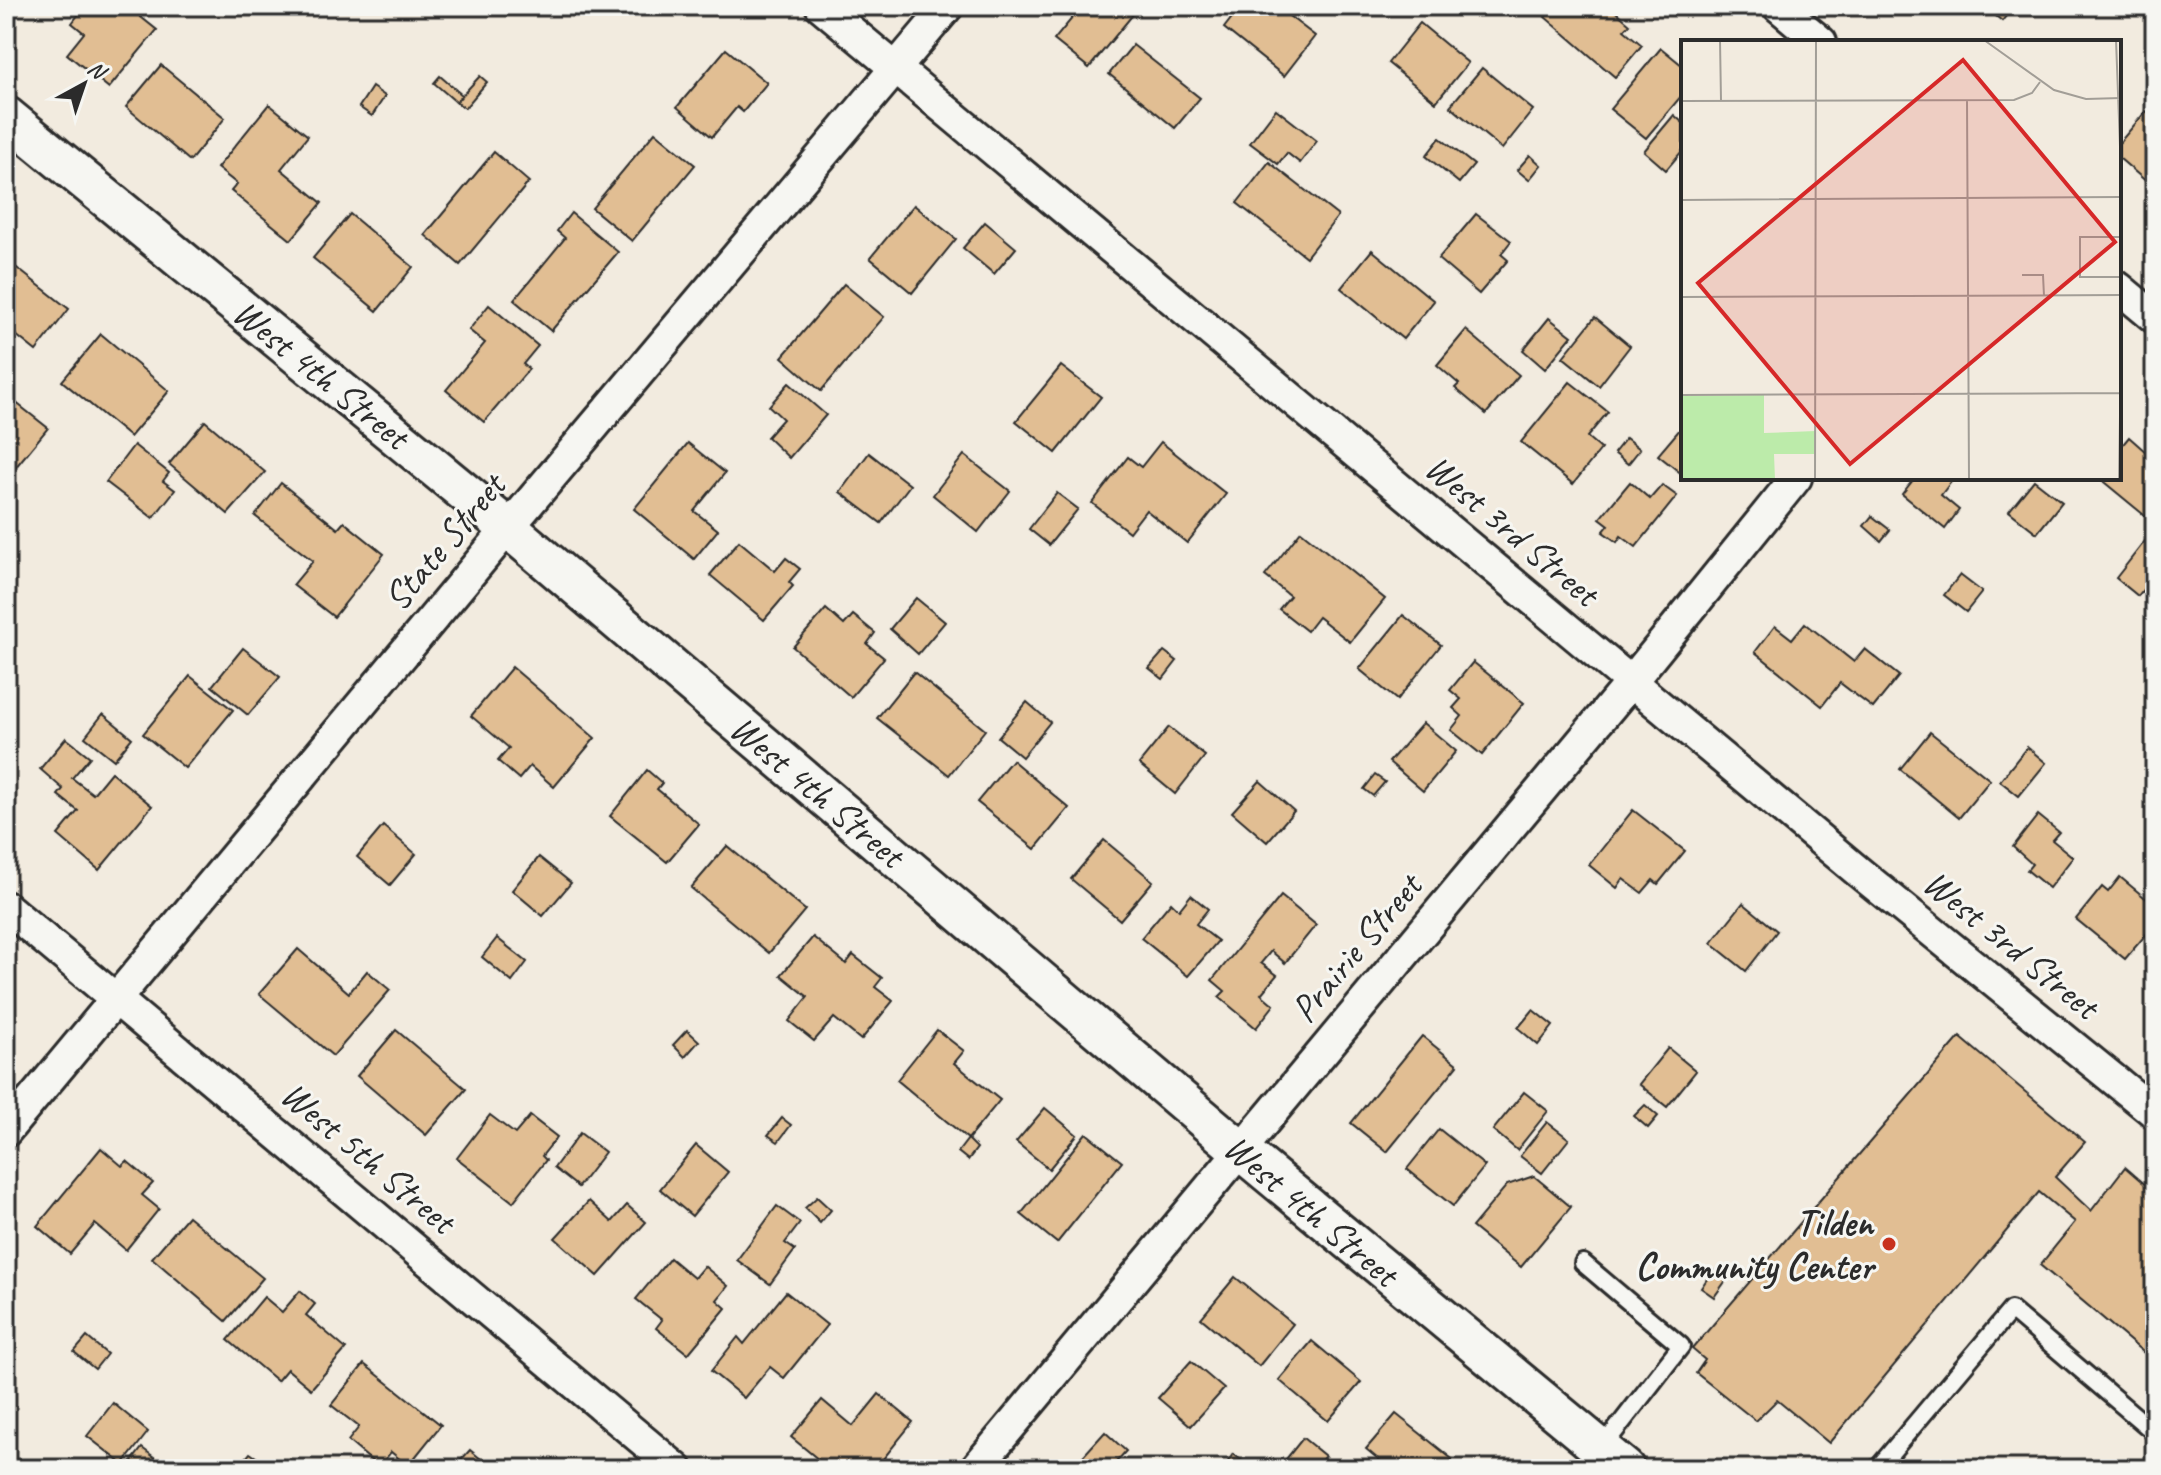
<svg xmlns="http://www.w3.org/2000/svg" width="2161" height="1475" viewBox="0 0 2161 1475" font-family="Caveat,sans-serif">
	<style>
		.building { fill: #e1be93; stroke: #2b2b2b; stroke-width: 2 }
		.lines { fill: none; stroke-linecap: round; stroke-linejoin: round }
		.service-casing { stroke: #2b2b2b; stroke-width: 22 }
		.minor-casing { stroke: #2b2b2b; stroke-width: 36 }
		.tertiary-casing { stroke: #2b2b2b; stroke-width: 44 }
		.service { stroke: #f6f6f2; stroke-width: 16 }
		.minor { stroke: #f6f6f2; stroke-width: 30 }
		.tertiary { stroke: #f6f6f2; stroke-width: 38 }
		.poi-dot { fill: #c8321e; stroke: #f6f6f2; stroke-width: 3 }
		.labels { text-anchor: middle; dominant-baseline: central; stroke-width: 6; stroke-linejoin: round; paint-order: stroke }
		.street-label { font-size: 38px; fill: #2b2b2b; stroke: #f6f6f2 }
		.poi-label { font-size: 38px; font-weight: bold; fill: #2b2b2b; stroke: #f6f6f2; text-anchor: end }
		.inset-road { fill: none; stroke: #a29e97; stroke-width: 2 }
		.view { fill: #d62828; fill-opacity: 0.15; stroke: #d62828; stroke-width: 4 }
		.inset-edge { fill: none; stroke: #2b2b2b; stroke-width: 4 }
	</style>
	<rect width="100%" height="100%" fill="#f2ebdf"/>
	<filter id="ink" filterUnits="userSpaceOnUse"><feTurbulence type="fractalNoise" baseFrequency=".0125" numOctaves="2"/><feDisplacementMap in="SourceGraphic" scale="16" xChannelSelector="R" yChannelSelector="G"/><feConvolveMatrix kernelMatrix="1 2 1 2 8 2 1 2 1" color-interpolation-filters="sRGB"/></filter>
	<g filter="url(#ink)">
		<g class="building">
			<path d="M85,6h13l4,3 2,-3h23l30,24 -48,58 -42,-34 17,-21 -12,-10z"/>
			<path d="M1082,6h58l-51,62 -35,-28z"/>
			<path d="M1241,6h35l39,30 -31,40 -60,-48z"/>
			<path d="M1555,6h54l21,18 -6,6 18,15 -27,32 -70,-60z"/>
			<path d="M1984,6h30l-12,15z"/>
			<path d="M1420,23l48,40 -32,39 -48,-39z"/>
			<path d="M1133,45l67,53 -25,30 -66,-54z"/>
			<path d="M1661,48l22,18v28l-37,44 -36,-29z"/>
			<path d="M726,49l41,34 -24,29 -6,-5 -25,30 -35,-30z"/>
			<path d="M161,65l64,53 -35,43 -64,-54z"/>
			<path d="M1482,68l51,42 -31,39 -52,-43z"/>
			<path d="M440,76l22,19 -6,7 -22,-19z"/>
			<path d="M480,76l7,6 -22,26 -9,-6z"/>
			<path d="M372,87l13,9 -13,20 -13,-9z"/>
			<path d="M269,104l39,32 -27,33 41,34 -31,37 -60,-49 6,-7 -20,-16z"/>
			<path d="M1276,109l41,32 -17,22 -13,-10 -9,11 -28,-21z"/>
			<path d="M2146,111l9,8v70l-36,-31v-15z"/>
			<path d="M1674,115l9,8v27l-17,20 -22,-19z"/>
			<path d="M655,132l40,33 -63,76 -40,-33z"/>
			<path d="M1440,138l34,27 -15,18 -33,-27z"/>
			<path d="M494,152l35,30 -69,83 -35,-30z"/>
			<path d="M1530,155l11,10 -12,15 -12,-10z"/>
			<path d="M1269,162l69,54 -32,41 -69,-54z"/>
			<path d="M914,205l42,34 -44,54 -42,-35z"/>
			<path d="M571,213l47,39 -67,79 -37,-31 51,-62 -8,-7z"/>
			<path d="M350,214l63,53 -36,44 -64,-53z"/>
			<path d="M1476,214l35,27 -10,13 7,6 -29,34 -41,-35z"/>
			<path d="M985,222l31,26 -22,26 -31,-26z"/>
			<path d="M1372,250l62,51 -31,38 -62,-51z"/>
			<path d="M13,265l56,44 -33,42 -30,-24v-54z"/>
			<path d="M844,284l40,33 -63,74 -39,-34z"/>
			<path d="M489,305l49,41 -15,18 6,5 -45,53 -38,-32 39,-47 -16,-13z"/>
			<path d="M1595,317l35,29 -31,40 -36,-29z"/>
			<path d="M1549,318l23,18 -27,33 -22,-19z"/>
			<path d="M1466,330l53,45 -33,39 -31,-26 4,-4 -22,-19z"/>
			<path d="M101,334l68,57 -39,46 -68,-56z"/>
			<path d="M1061,366l40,31 -45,56 -40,-32z"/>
			<path d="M1570,382l38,30 -21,25 14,12 -28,35 -52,-42z"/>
			<path d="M789,383l37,32 -37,43 -22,-21 16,-18 -14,-13z"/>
			<path d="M10,398l38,30 -33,40 -9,-7v-58z"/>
			<path d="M205,421l60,51 -37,42 -59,-50z"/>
			<path d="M1681,428l2,2v45l-25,-20z"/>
			<path d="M2129,437l26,23v64l-56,-46h20v-29z"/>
			<path d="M1626,438l14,11 -12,15 -14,-11z"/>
			<path d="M1161,442l65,52 -39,49 -41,-33 -17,22 -37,-29 36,-46 13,10z"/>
			<path d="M688,443l37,30 -31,38 24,19 -24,29 -60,-50z"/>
			<path d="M134,445l35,28 -6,8 12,9 -22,28 -47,-36z"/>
			<path d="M869,453l41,32 -29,38 -41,-31z"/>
			<path d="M964,455l46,36 -32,41 -45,-37z"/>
			<path d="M1911,478h43l-13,17 18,15 -14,19 -43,-35 11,-14z"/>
			<path d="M2034,480l28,22 -25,31 -28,-22z"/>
			<path d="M1630,482l20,17 12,-14 15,11 -41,51 -15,-11 -4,6 -14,-10 6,-7 -9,-7z"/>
			<path d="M281,483l57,46 6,-7 40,32 -50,63 -41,-32 20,-24 -58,-45z"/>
			<path d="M1057,493l21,16 -29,36 -20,-16z"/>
			<path d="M1872,516l18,14 -9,11 -17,-15z"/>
			<path d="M1301,531l84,68 -35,43 -32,-25 -11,14 -28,-22 11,-13 -25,-20z"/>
			<path d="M739,541l36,30 11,-13 14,11 -11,13 4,4 -29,34 -54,-45z"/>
			<path d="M2145,541l10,8v26l-17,21 -22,-18z"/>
			<path d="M1960,575l22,17 -16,20 -22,-17z"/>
			<path d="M916,598l29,24 -27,32 -28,-25z"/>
			<path d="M826,609l18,16 9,-10 22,18 -8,11 17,14 -33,39 -58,-50z"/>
			<path d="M1403,615l38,30 -44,55 -38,-31z"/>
			<path d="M1805,623l49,39 11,-13 34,27 -26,32 -33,-25 -18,23 -67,-54 20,-26 17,13z"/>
			<path d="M243,648l37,29 -32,38 -36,-29z"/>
			<path d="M1164,651l13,10 -14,18 -14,-11z"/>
			<path d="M1473,662l51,41 -42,52 -31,-25 11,-14 -9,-8 8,-9 -11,-9z"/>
			<path d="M512,667l83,71 -41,49 -24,-21 -11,13 -21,-18 11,-13 -38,-32z"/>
			<path d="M914,672l71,58 -36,45 -72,-57z"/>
			<path d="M190,676l43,34 -48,58 -42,-34z"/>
			<path d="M1027,702l23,20 -28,35 -24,-20z"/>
			<path d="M103,714l29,24 -18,22 -29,-23z"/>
			<path d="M1423,723l33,28 -33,40 -34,-29z"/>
			<path d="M1169,727l36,29 -30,38 -36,-30z"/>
			<path d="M1930,732l60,48 -31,38 -59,-49z"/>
			<path d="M66,738l24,19 -18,21 21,16 18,-22 41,34 -53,64 -41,-35 20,-24 -20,-16 5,-6 -23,-20z"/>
			<path d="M2027,747l19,16 -27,33 -19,-15z"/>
			<path d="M1012,760l57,48 -34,41 -58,-47z"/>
			<path d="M647,770l15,13 -5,6 42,35 -32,38 -57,-46z"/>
			<path d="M1375,775l10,7 -12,14 -9,-7z"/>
			<path d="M1260,781l34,30 -27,31 -35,-30z"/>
			<path d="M1633,810l52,41 -27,33 -5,-4 -11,13 -19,-14 -6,9 -28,-23z"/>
			<path d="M2038,815l21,17 -7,8 21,17 -24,31 -22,-18 5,-6 -19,-17z"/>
			<path d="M383,826l33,28 -26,31 -33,-28z"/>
			<path d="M1104,840l49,41 -33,39 -49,-41z"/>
			<path d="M727,846l78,64 -36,43 -78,-65z"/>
			<path d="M539,857l32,26 -28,33 -31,-26z"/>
			<path d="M2120,877l35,29v18l-30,35 -49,-40 26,-32 6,5z"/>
			<path d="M1191,895l17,14 -12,15 22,17 -30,35 -47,-38 30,-36 8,8z"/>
			<path d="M1281,896l35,29 -31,38 -14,-12 -10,12 16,12 -16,19 13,11 -18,23 -37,-31 6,-6 -13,-11z"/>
			<path d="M1743,903l34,28 -31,40 -35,-28z"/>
			<path d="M813,937l33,27 7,-9 29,23 -7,9 18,14 -32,39 -27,-22 -20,23 -25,-20 19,-24 -27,-22z"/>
			<path d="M497,938l30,24 -15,20 -30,-25z"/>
			<path d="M298,949l51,44 18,-22 23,19 -57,66 -74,-62z"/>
			<path d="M1533,1010l20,16 -15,19 -20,-17z"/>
			<path d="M396,1030l70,59 -40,46 -69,-59z"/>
			<path d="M687,1030l12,11 -14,16 -12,-12z"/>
			<path d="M937,1030l27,21 -10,12 46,37 -32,39 -71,-59z"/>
			<path d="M1422,1036l36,29 -71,87 -36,-29z"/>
			<path d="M1960,1037l125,105 -30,35 36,34 34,-44 30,26v169l-115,-97 35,-43 -36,-30 -210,251 -52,-43 -21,21 -60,-48 9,-13 -13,-11z"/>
			<path d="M1668,1048l28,23 -29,36 -28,-23z"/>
			<path d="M1524,1092l24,19 -31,39 -24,-20z"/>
			<path d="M1645,1105l13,11 -10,12 -14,-12z"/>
			<path d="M1045,1108l32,27 -28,34 -33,-27z"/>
			<path d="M490,1115l25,19 15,-18 27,21 -15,19 4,4 -33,42 -56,-44z"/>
			<path d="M782,1118l9,7 -13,17 -10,-7z"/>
			<path d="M1547,1122l22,17 -27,34 -22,-17z"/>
			<path d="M1439,1129l46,37 -32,40 -46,-37z"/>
			<path d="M580,1133l25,19 -27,35 -24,-19z"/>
			<path d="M1086,1133l36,29 -65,81 -36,-29z"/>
			<path d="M968,1139l9,9 -9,12 -10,-8z"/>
			<path d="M696,1145l32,27 -36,44 -32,-27z"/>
			<path d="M101,1148l21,18 5,-5 26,22 -11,12 17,14 -33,41 -31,-26 -25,30 -33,-28z"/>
			<path d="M1534,1176l37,31 -50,60 -49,-40 35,-42z"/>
			<path d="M817,1197l14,13 -11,13 -15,-15z"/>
			<path d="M589,1201l23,21 15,-17 19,17 -48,54 -43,-38z"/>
			<path d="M777,1206l23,17 -15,20 10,7 -25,34 -33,-24z"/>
			<path d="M188,1216l75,62 -37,43 -74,-63z"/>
			<path d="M670,1258l24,20 10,-12 24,20 -11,14 9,8 -38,46 -32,-26 6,-8 -26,-21z"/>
			<path d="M1713,1270l14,9 -13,18 -13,-9z"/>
			<path d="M1235,1277l58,47 -34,42 -58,-48z"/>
			<path d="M300,1291l15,13 -9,11 40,34 -35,40 -24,-20 -10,12 -49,-41 36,-43 18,15z"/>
			<path d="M786,1292l41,33 -43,53 -14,-11 -26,31 -33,-27 27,-34 6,7z"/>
			<path d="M87,1337l20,17 -12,15 -21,-17z"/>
			<path d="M1312,1341l49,41 -33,39 -49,-41z"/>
			<path d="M1191,1361l33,28 -33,37 -33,-28z"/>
			<path d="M364,1364l77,61 -33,41 -17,-14 -12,15 -31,-26 11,-14 -28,-22z"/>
			<path d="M879,1394l34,28 -38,47h-45l-39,-32 31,-37 31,26z"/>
			<path d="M113,1403l35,29 -25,32 -36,-28z"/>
			<path d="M1396,1414l56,45 -8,10h-54l-24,-20z"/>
			<path d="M1105,1432l21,19 -16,18h-32l-4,-3z"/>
			<path d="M1303,1438l22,18 -11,13h-36z"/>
			<path d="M142,1448l28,21h-44z"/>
			<path d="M470,1450l23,19h-40z"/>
			<path d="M250,1453l16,11 -4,5h-25z"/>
			<path d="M1233,1454l18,13 -2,2h-26z"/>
		</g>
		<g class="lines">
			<g class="service-casing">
				<g id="service">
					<path d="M1583,1263l98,83 -80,103"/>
					<path d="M1877,1469l134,-159 144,123"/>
				</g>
			</g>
			<g class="minor-casing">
				<g id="minor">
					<path d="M821,6l1039,867 295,240"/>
					<path d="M1778,6l43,36"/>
					<path d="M2119,288l36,30"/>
					<path d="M6,907l671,562"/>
					<path d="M6,1131l502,-603 440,-522"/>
					<path d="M975,1469l656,-787 165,-204"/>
				</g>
			</g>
			<g class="tertiary-casing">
				<path id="tertiary" d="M6,116l502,412 732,622 385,319"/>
			</g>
			<use href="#service" class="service"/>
			<use href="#minor" class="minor"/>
			<use href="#tertiary" class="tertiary"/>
		</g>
	</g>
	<circle class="poi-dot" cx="1889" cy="1244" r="8"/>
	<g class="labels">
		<g class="street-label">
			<text transform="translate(321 374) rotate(39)">West 4th Street</text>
			<text transform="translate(1512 530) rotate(40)">West 3rd Street</text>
			<text transform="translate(444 542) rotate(-50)">State Street</text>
			<text transform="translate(817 791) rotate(40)">West 4th Street</text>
			<text transform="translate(2011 944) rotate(39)">West 3rd Street</text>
			<text transform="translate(1356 948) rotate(-50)">Prairie Street</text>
			<text transform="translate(368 1157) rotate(40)">West 5th Street</text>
			<text transform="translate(1311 1210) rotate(40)">West 4th Street</text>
		</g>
		<g class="poi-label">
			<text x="1873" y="1222">Tilden<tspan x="1873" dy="44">Community Center</tspan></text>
		</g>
	</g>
	<g transform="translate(1681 40)">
		<rect width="440" height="440" fill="#f2ebdf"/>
		<path d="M83,355v38l52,-2 -1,23h-41l1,26h-94v-84z" fill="#bcebaa"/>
		<path class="inset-road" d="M39,0l1,61M303,0l70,50 32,9 35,-1M435,0l5,133M286,60l2,380M0,61l333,-1 18,-7 8,-11M0,160l440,-3M440,197h-41v40h41M341,235h21l1,21M0,257l440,-2M0,355l440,-2M134,440l1,-440M438,440l2,-128"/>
		<path class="view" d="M282,20l152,182 -265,222 -152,-181z"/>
		<rect width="440" height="440" class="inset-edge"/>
	</g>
	<rect width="2161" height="1475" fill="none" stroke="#f6f6f2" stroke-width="32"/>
	<rect x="16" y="16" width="2129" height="1443" fill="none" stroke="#2b2b2b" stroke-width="3" filter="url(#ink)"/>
	<g transform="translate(84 84) rotate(40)" stroke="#f6f6f2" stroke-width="6" paint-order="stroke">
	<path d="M0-6L14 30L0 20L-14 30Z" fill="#2b2b2b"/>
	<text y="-12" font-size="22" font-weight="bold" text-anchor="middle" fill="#2b2b2b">N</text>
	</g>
</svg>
